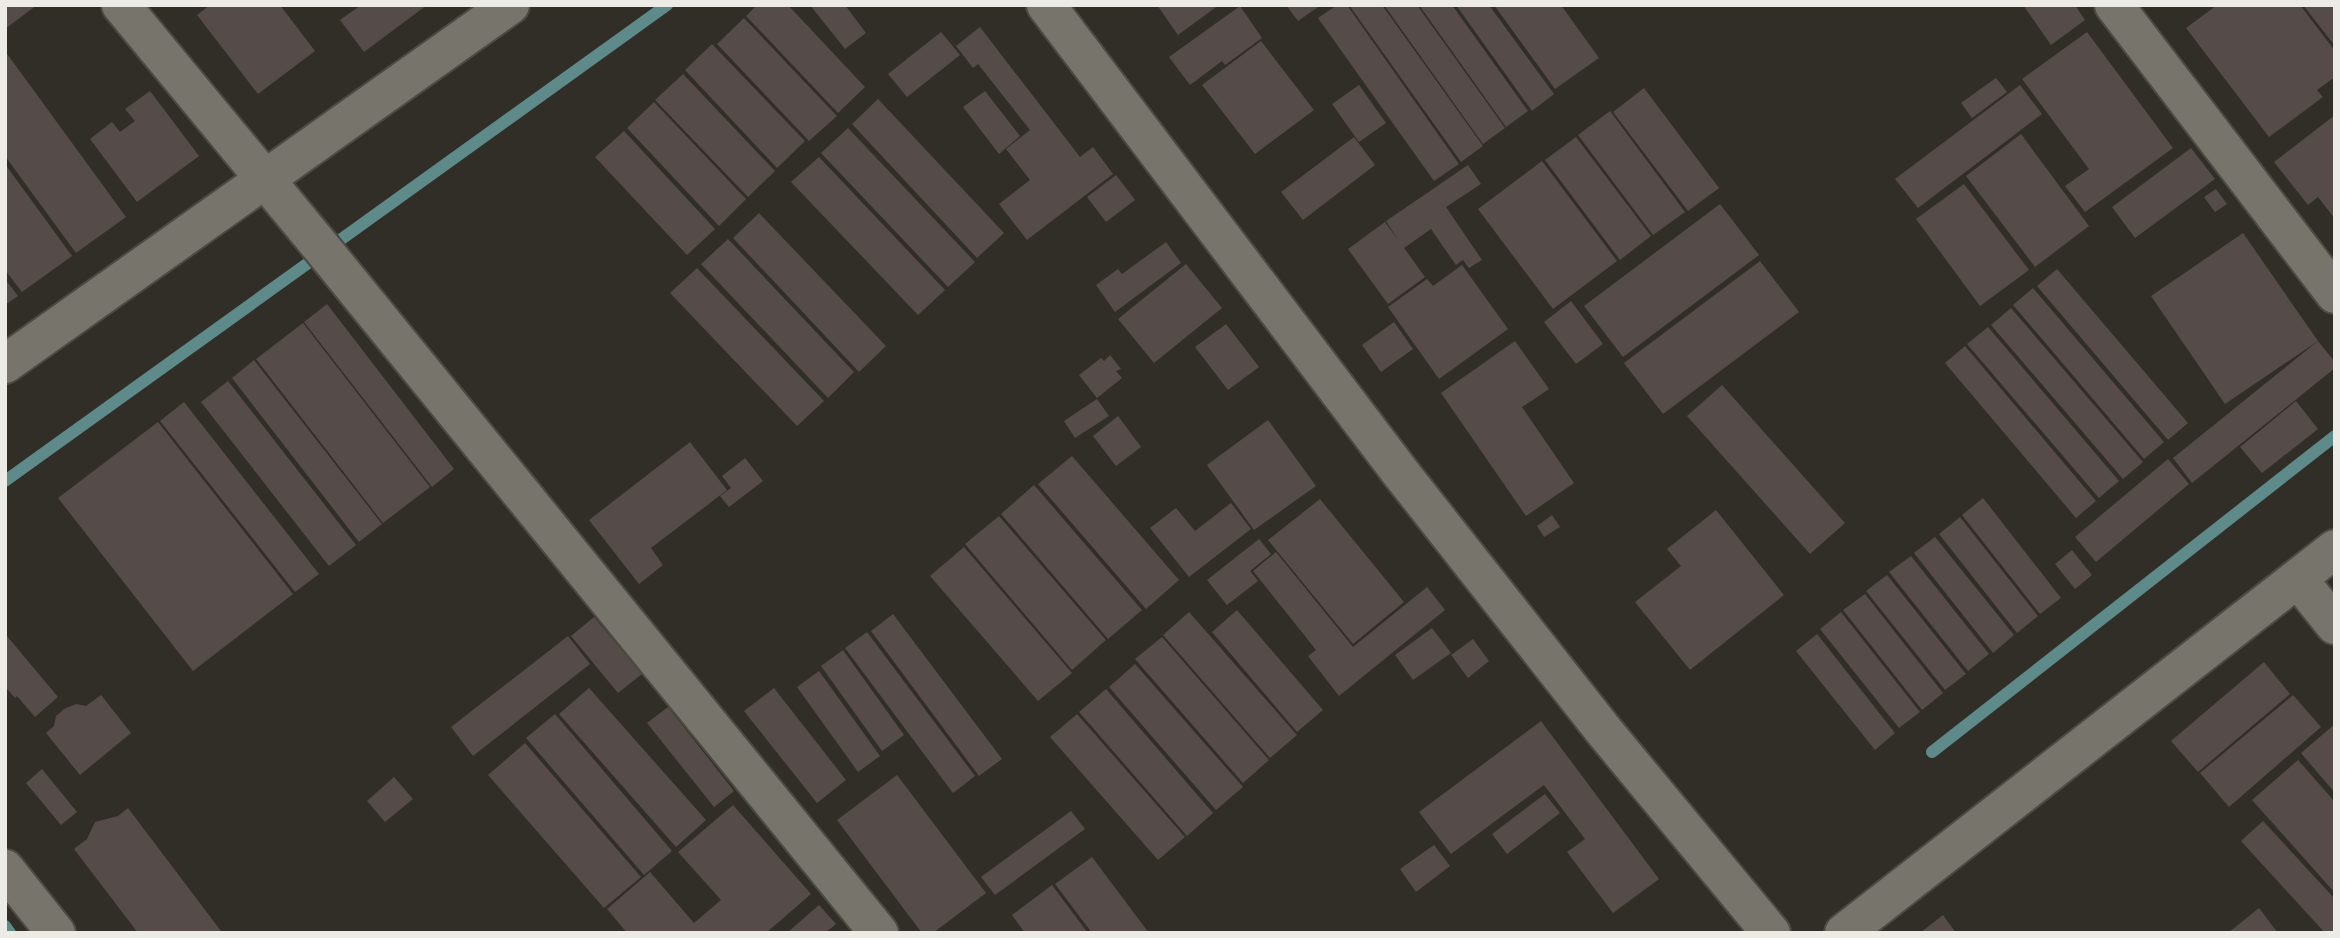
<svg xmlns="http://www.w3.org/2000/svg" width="2340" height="938" viewBox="0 0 2340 938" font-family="'Crimson Pro',serif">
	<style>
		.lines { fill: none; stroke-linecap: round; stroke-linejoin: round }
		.stream { stroke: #5e8a8a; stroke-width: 12 }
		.building { fill: #554b48 }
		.minor-casing { stroke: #4c4a43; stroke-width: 42 }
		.minor { stroke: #77746b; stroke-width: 38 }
	</style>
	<rect width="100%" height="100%" fill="#312e27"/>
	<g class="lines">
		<g class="stream">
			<path d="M5,481l662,-476"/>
			<path d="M1932,752l403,-316"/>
			<path d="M5,926l5,7"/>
		</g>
	</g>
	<g class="building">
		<path d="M5,5h32l-32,24z"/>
		<path d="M210,5h70l35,46 -57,43 -61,-79z"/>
		<path d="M361,5h66l-63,47 -24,-32z"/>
		<path d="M757,5h31l77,82 -27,26 -92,-97z"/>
		<path d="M810,5h35l21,28 -21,16z"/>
		<path d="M1157,5h62l-41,30z"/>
		<path d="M1286,5h35l-23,16z"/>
		<path d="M1337,5h10l112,159 -25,17 -116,-163z"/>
		<path d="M1349,5h33l101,141 -22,16z"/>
		<path d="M1384,5h33l88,123 -22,16z"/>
		<path d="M1419,5h33l76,106 -22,16z"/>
		<path d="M1456,5h33l65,89 -22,17z"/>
		<path d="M1494,5h67l38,53 -44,31z"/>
		<path d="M2023,5h52l10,15 -34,25z"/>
		<path d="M2217,5h83l35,46v26l-18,13 6,7 -54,40 -83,-109z"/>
		<path d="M2303,5h32v41z"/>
		<path d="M1240,6l22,32 -37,27 -3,-4 -32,24 -21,-28z"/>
		<path d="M744,18l93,98 -28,25 -92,-97z"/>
		<path d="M980,27l100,130 13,-10 20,27 -86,66 -28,-36 31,-24 -24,-31 24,-19 -52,-66 -5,4 -17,-22z"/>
		<path d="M941,32l19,23 -53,42 -19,-23z"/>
		<path d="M2087,32l86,116 -88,64 -20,-26 24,-17 -67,-90z"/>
		<path d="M1261,41l53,69 -59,44 -53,-69z"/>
		<path d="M712,44l93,97 -28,27 -92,-98z"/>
		<path d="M5,51l121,166 -50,36 -71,-97z"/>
		<path d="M683,74l92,97 -27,26 -93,-97z"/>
		<path d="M1996,78l11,14 -35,26 -11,-15z"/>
		<path d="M1359,85l27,38 -27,19 -27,-38z"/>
		<path d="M2020,85l22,29 -124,94 -23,-29z"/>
		<path d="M1644,88l75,100 -31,23 -75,-99z"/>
		<path d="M150,91l49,65 -62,46 -47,-63 22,-17 8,10 15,-11 -10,-12z"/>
		<path d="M985,91l35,45 -21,18 -36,-47z"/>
		<path d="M878,99l126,134 -27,25 -125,-134z"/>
		<path d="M654,102l92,97 -27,27 -92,-98z"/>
		<path d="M1610,111l75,101 -32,23 -75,-100z"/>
		<path d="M2335,115v104l-17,-22 -10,8 -34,-43z"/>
		<path d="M848,128l127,134 -27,25 -127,-134z"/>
		<path d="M624,131l91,98 -28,26 -92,-98z"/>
		<path d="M2021,134l68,92 -54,41 -69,-91z"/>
		<path d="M1354,137l21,28 -72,55 -22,-28z"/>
		<path d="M1576,137l75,99 -31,24 -75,-100z"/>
		<path d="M2191,148l24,31 -80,59 -23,-31z"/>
		<path d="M819,157l126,133 -27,25 -127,-133z"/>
		<path d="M1542,161l75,100 -64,48 -75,-100z"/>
		<path d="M5,164l67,92 -50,36 -17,-22z"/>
		<path d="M1468,165l13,19 -35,23 36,53 -13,8 -6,-8 -7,5 -25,-36 -27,19 21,29 -37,27 -40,-55 37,-27 13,18 -12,-19z"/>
		<path d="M1116,175l19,25 -29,22 -19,-25z"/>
		<path d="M1964,184l65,86 -49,36 -64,-87z"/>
		<path d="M2216,189l11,15 -12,8 -11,-15z"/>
		<path d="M1720,204l39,51 -136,102 -39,-51z"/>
		<path d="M759,213l127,133 -27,26 -126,-134z"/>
		<path d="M2243,233l75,108 -93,63 -74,-108z"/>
		<path d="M728,239l126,133 -26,26 -127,-134z"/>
		<path d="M1166,242l15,21 -66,49 -19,-27 22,-16 4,5z"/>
		<path d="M1760,261l39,51 -136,102 -39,-51z"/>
		<path d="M1186,264l36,44 -68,55 -36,-44z"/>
		<path d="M1462,265l46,64 -69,50 -51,-72 39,-28 6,7z"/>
		<path d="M697,268l127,133 -27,25 -127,-133z"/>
		<path d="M2057,269l131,154 -20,17 -131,-154z"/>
		<path d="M5,279l13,17 -13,9z"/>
		<path d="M2033,288l131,154 -20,17 -131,-154z"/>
		<path d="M1571,301l32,43 -27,20 -32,-42z"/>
		<path d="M327,304l127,165 -22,18 -128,-165z"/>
		<path d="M2011,308l132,154 -20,17 -132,-154z"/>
		<path d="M1394,322l19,27 -32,23 -19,-27z"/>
		<path d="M303,323l127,164 -47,36 -127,-164z"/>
		<path d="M1226,324l33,43 -31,23 -33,-43z"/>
		<path d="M1988,327l131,154 -20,17 -132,-154z"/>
		<path d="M1515,341l34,48 -27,18 52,76 -48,33 -85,-123z"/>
		<path d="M2318,341l17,21v6l-143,115 -19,-25z"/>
		<path d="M1965,346l131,155 -20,17 -131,-155z"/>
		<path d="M1110,355l11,14 -5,2 6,7 -25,20 -18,-23 22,-17 3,3z"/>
		<path d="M254,360l128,164 -23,18 -127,-164z"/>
		<path d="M228,381l128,164 -27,21 -128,-164z"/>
		<path d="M1722,385l123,138 -35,31 -123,-138z"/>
		<path d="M1097,399l12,17 -34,22 -11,-17z"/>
		<path d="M2296,401l22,28 -56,44 -22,-26z"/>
		<path d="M184,402l135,172 -24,18 -135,-171z"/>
		<path d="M1118,416l23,31 -25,19 -23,-30z"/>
		<path d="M1268,420l48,66 -62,44 -47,-65z"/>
		<path d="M158,422l135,172 -100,77 -135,-173z"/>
		<path d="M690,442l37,48 -76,58 12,17 -24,19 -50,-64z"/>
		<path d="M1072,456l107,124 -33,29 -108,-125z"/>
		<path d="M745,458l18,23 -34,26 -9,-11 11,-8 -9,-12z"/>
		<path d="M2168,459l21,25 -93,78 -21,-25z"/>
		<path d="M1034,485l108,125 -34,29 -107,-125z"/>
		<path d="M1983,498l78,100 -21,16 -78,-99z"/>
		<path d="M1320,499l84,103 -51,42 -85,-104z"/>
		<path d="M1231,503l20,26 -62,48 -39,-49 26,-20 19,23z"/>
		<path d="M1716,510l68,85 -94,75 -55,-68 46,-36 -14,-17z"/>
		<path d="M1552,515l8,12 -16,10 -7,-11z"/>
		<path d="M999,516l107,124 -34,30 -107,-126z"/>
		<path d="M1960,517l78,99 -21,17 -78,-99z"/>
		<path d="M1935,537l79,98 -21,18 -79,-100z"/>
		<path d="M1259,539l12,15 -21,17 8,10 -31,24 -20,-25z"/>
		<path d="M964,547l108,126 -34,28 -108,-125z"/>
		<path d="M2072,550l20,25 -17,14 -20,-25z"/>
		<path d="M1276,552l77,95 74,-60 18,23 -106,86 -31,-40 8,-6 -63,-79z"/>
		<path d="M1911,556l78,98 -21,17 -79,-99z"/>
		<path d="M1887,575l79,99 -21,16 -79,-99z"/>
		<path d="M1865,594l78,99 -21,17 -79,-100z"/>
		<path d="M1237,610l86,100 -26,22 -85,-100z"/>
		<path d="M1189,612l108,123 -27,23 -107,-123z"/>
		<path d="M1841,612l79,100 -21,16 -79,-99z"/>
		<path d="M893,614l109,145 -23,17 -108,-145z"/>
		<path d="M594,617l48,57 -24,19 -47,-57z"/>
		<path d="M1432,628l19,25 -38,27 -18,-25z"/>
		<path d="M867,632l108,144 -22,17 -108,-145z"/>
		<path d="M1817,634l78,99 -20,17 -79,-99z"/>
		<path d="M7,636l51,61 -23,20 -18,-21 -2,2 -10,-11z"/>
		<path d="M568,636l22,28 -117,92 -22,-29z"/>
		<path d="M1162,637l107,123 -26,23 -108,-124z"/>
		<path d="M1473,639l16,22 -21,17 -17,-23z"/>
		<path d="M843,650l61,85 -22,16 -61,-85z"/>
		<path d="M2264,662l26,32 -92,78 -27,-31z"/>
		<path d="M1135,664l108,123 -27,23 -107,-123z"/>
		<path d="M819,671l61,85 -22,16 -61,-85z"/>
		<path d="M589,688l117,132 -30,27 -117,-133z"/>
		<path d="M774,688l72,92 -29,23 -73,-92z"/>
		<path d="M1106,689l107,124 -26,23 -108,-124z"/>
		<path d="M101,695l30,38 -51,42 -34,-42 8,-7 2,-10 8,-7 12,-5 10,2z"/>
		<path d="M2293,695l28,32 -92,80 -29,-34z"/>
		<path d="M668,707l66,84 -20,16 -67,-84z"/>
		<path d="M555,714l117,137 -28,24 -118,-137z"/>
		<path d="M1077,714l108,123 -27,23 -108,-123z"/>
		<path d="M1541,721l118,158 -46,34 -46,-61 18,-13 -41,-54 -93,69 -32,-42z"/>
		<path d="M2335,724v69l-34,-40z"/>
		<path d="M525,743l116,134 -37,31 -116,-133z"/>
		<path d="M2298,760l37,42v91l-83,-93z"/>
		<path d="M42,769l35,43 -16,13 -35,-42z"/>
		<path d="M897,775l89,118 -53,40h-11l-85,-113z"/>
		<path d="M394,777l19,22 -28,23 -18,-21z"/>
		<path d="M1545,794l15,19 -53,41 -15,-20z"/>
		<path d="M733,805l78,89 -45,39h-139l-20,-24 43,-37 44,51 27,-23 -43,-48z"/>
		<path d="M128,808l93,123 -2,2h-81l-64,-84 13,-10 8,-17 23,-6z"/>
		<path d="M1071,811l14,18 -90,66 -14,-18z"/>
		<path d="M2263,821l72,78v34h-10l-84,-92z"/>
		<path d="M1434,845l16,21 -34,26 -16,-23z"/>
		<path d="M1092,857l57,76h-57l-37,-49z"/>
		<path d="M1052,885l36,48h-63l-13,-18z"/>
		<path d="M819,905l17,19 -11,9h-38z"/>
		<path d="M2259,908l19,25h-50z"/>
		<path d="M1943,915l13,18h-36z"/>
	</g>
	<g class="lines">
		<g class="minor-casing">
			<g id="minor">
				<path d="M121,5l200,242 558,686"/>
				<path d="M1046,5l354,467 204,259 167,202"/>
				<path d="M2114,5l221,289"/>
				<path d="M5,364l505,-359"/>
				<path d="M2298,579l37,46"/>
				<path d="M5,869l51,64"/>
				<path d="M1844,933l491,-384"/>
			</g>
		</g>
		<use href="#minor" class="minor"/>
	</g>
	<rect width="2340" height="938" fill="none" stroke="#edebe6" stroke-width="14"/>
</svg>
